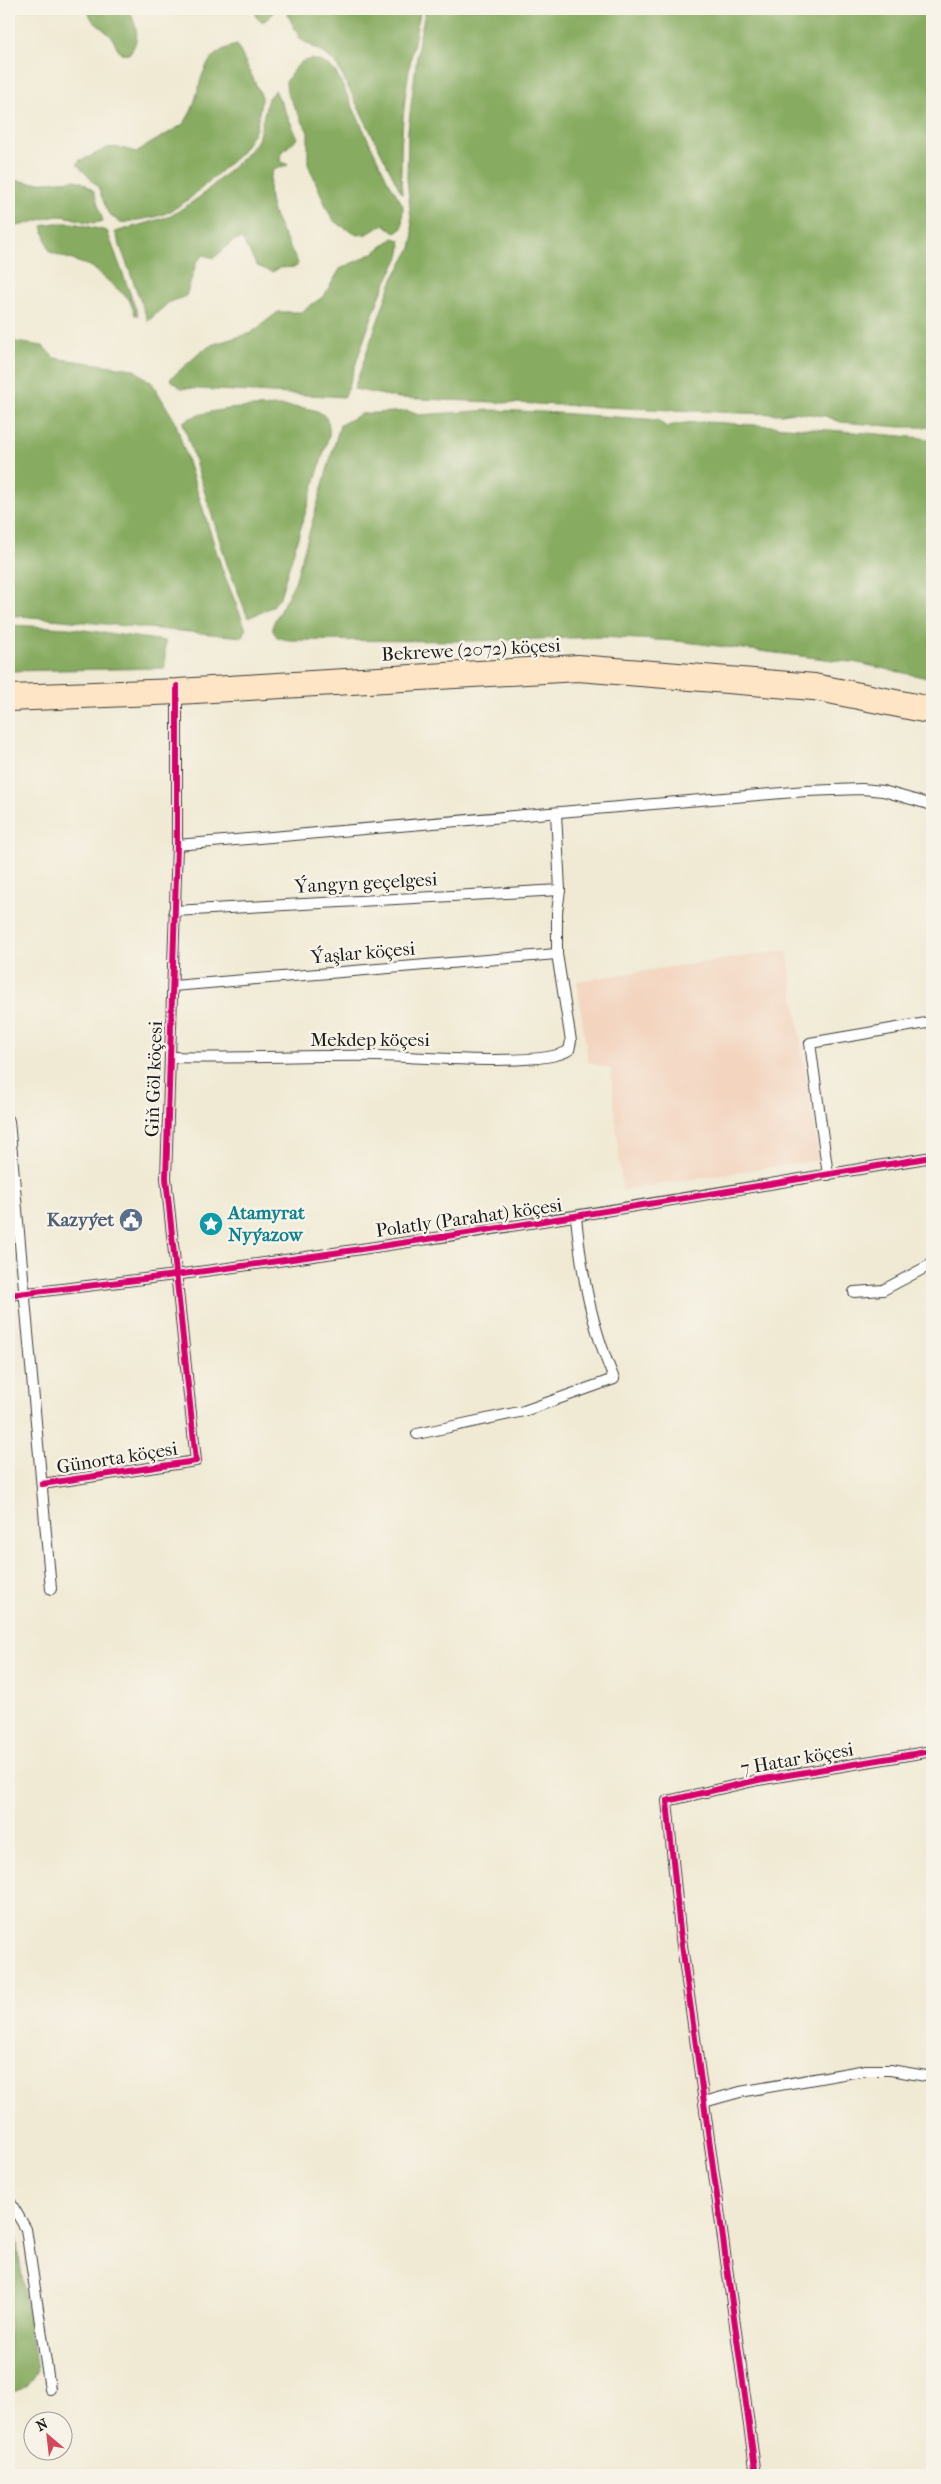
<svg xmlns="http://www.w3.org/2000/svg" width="941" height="2484" viewBox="0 0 941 2484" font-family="'IM FELL French Canon',serif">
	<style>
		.built { fill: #f3d4bf }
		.forest { fill: #87ab60; stroke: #52643e }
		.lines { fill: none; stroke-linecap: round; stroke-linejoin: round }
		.minor-casing { stroke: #3c3b38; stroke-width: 12 }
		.secondary-casing { stroke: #3c3b38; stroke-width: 16 }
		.minor { stroke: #fff; stroke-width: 10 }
		.secondary { stroke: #fde5c5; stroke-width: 14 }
		.cycleway-casing { stroke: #f7f3e8; stroke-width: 9 }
		.cycleway { stroke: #d6006c; stroke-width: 6 }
		.labels { text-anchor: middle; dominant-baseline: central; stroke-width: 5; stroke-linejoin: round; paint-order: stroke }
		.street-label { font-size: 19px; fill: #1c1c1c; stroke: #f7f3e8 }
		.culture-label { font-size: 19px; font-weight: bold; fill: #0d838f; stroke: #f7f3e8; text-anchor: start }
		.service-label { font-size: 19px; font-weight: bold; fill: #4e5e75; stroke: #f7f3e8; text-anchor: end }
	</style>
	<rect width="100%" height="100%" fill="#f7f3e8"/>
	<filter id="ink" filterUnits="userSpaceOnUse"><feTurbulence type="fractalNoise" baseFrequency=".02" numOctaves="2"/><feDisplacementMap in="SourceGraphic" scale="10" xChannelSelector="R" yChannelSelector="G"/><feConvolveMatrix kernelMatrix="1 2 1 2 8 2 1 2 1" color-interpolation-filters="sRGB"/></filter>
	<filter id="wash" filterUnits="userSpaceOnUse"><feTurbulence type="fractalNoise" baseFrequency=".0096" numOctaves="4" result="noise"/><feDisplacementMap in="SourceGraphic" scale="20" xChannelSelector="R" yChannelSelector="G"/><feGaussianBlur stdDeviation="1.12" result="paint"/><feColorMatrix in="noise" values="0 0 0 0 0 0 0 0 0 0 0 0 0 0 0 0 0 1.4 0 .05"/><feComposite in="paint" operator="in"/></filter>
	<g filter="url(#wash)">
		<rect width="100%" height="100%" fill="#f0ead4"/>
		<path class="built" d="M787,950l32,210 -197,30 -11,-121 -23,-7 -11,-81z"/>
		<g class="forest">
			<path d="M86,9h43c7,17 13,29 0,45l-9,-1 -9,-17 -18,-15z"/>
			<path d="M255,9h20l-6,9 -7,4 -6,-5z"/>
			<path d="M285,9h136c-14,60 -23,123 -19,185l-66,-131 -11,-9 -25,-15z"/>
			<path d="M426,9h506v418h-32l-59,-5 -16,-6 -32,-4 -11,2 -40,-1 -343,-15 -45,-9 30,-86 9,-24 18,-31 2,-10 -6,-59 1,-49 11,-90z"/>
			<path d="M237,45l25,52 -6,32 -15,24 -53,47 -19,12 -14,5 -35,6 -12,-10 -10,-26 -21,-23 3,-4c9,-2 13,-5 21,-9 10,-7 24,-2 35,1l46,-27c24,-26 9,-71 55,-80z"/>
			<path d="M312,59c11,3 19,6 25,15l50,105 16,26 -1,23 -7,5 -11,-9 -17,10 -10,1 -22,-13 -6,-9 -21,-49v-32l-21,-39 -1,-11 8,-13 7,-7z"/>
			<path d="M275,90l23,48 -16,14 -2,9 8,4 -15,5c-13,34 11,63 25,93l-2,4 -17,1 -7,4 -15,-6 -15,-27 -9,2 -19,17 -10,-3 -7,6 -11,35 -18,7 -20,18 -33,-89 56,-16 30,-20 44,-40 13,-16 10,-42z"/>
			<path d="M9,179l23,4 43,-3 7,2 12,9 9,30c-13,6 -30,-5 -43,-5 -17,1 -34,10 -51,11z"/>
			<path d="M54,223h19l34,8 31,84h-3l-6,-16 -37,-32 -42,-15 -8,-26z"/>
			<path d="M393,238l7,2c4,14 -7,27 -13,40 -17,37 -29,78 -42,117l-164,-9 -11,-9 33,-29 11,-6 37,-11 27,-21h23l23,-16 16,-27 35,-17z"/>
			<path d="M9,341l34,5 11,12 79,11 19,14 23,38 47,148 24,60 -3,8 -234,-22z"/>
			<path d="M282,406c23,3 50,-1 47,29l-49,162 -8,10 -24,11 -21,-54 -44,-142c24,-15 71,-15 99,-16z"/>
			<path d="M491,410l51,2 117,8 7,7c29,-9 60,-3 91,-2 58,4 117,8 175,14v240l-74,-16 -181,-22 -77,-4 -125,4 -185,-1 -12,-2 -5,-7v-7l22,-42 45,-157 21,-11 47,-3 11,4z"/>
			<path d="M9,625l60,3 96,13v27l-156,3z"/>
			<path d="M9,2210l6,22 22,139c-5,15 -14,18 -28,22z"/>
		</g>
	</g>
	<g filter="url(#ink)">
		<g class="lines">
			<g class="minor-casing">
				<g id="minor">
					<path d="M177,845l629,-54 56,-2 21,2 49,14"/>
					<path d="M174,911l386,-21"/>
					<path d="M173,986l384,-32"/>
					<path d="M170,1057c69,2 137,-2 206,-1 37,0 168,12 193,-6l2,-9 -14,-87v-42l3,-22 -4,-77"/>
					<path d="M9,1121l42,468"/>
					<path d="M828,1175l-18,-132 122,-21"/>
					<path d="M854,1292l29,-2 49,-26"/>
					<path d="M9,1295c309,-34 616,-87 923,-138"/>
					<path d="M417,1434l107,-23 90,-32c-23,-55 -32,-102 -38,-162"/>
					<path d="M42,1484l154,-23 -30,-283 11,-333v-154"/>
					<path d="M704,2102l36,-10 126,-22h24l42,7"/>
					<path d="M9,2200l17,29 24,160"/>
					<path d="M756,2475l-76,-544 -13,-130 91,-21 174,-29"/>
				</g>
			</g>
			<g class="secondary-casing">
				<g id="secondary">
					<path d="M9,692l168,-6 401,-24 237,19 117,23"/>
					<path d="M9,704l169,-7 400,-23 235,19 119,24"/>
				</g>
			</g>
			<use href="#minor" class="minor"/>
			<use href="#secondary" class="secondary"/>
			<g class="cycleway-casing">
				<g id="cycleway">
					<path d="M9,1295c309,-34 616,-87 923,-138"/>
					<path d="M42,1484l154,-23 -30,-283 11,-333v-159"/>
					<path d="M756,2475l-76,-544 -13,-130 91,-21 174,-29"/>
				</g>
			</g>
			<use href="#cycleway" class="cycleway"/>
		</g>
	</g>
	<defs>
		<g id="civic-disc" transform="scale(1.25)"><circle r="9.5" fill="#5c6f8a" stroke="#f7f3e8"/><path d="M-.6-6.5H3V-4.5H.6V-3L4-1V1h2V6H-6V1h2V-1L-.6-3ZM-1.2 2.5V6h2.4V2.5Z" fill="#fff"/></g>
		<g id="sight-disc" transform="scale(1.25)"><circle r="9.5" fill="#0f9aa8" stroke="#f7f3e8"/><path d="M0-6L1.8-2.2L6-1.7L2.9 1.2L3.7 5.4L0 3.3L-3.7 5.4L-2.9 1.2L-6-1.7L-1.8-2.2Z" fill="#fff"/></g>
	</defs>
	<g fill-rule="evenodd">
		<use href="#civic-disc" x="131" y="1220"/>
		<use href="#sight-disc" x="211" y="1224"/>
	</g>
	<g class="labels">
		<g class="street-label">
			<text transform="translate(471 650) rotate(-3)">Bekrewe (2072) köçesi</text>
			<text transform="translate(366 883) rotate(-3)">Ýangyn geçelgesi</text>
			<text transform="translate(363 953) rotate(-5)">Ýaşlar köçesi</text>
			<text x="370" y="1040">Mekdep köçesi</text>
			<text transform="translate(154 1079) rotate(-88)">Giň Göl köçesi</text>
			<text transform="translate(469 1218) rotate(-8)">Polatly (Parahat) köçesi</text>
			<text transform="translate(117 1458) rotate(-9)">Günorta köçesi</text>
			<text transform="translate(797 1759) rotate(-10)">7 Hatar köçesi</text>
		</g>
		<g class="culture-label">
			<text x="228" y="1213">Atamyrat<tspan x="228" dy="22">Nyýazow</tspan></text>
		</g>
		<g class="service-label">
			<text x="114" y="1220">Kazyýet</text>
		</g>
	</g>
	<rect width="941" height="2484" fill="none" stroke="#f7f3e8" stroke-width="30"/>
	<g transform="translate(48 2436) rotate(332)"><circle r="24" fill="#f7f3e8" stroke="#9f9d96"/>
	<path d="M0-4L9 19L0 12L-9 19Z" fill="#d1495b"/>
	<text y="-8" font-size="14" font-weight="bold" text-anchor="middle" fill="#1c1c1c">N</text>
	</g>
</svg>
